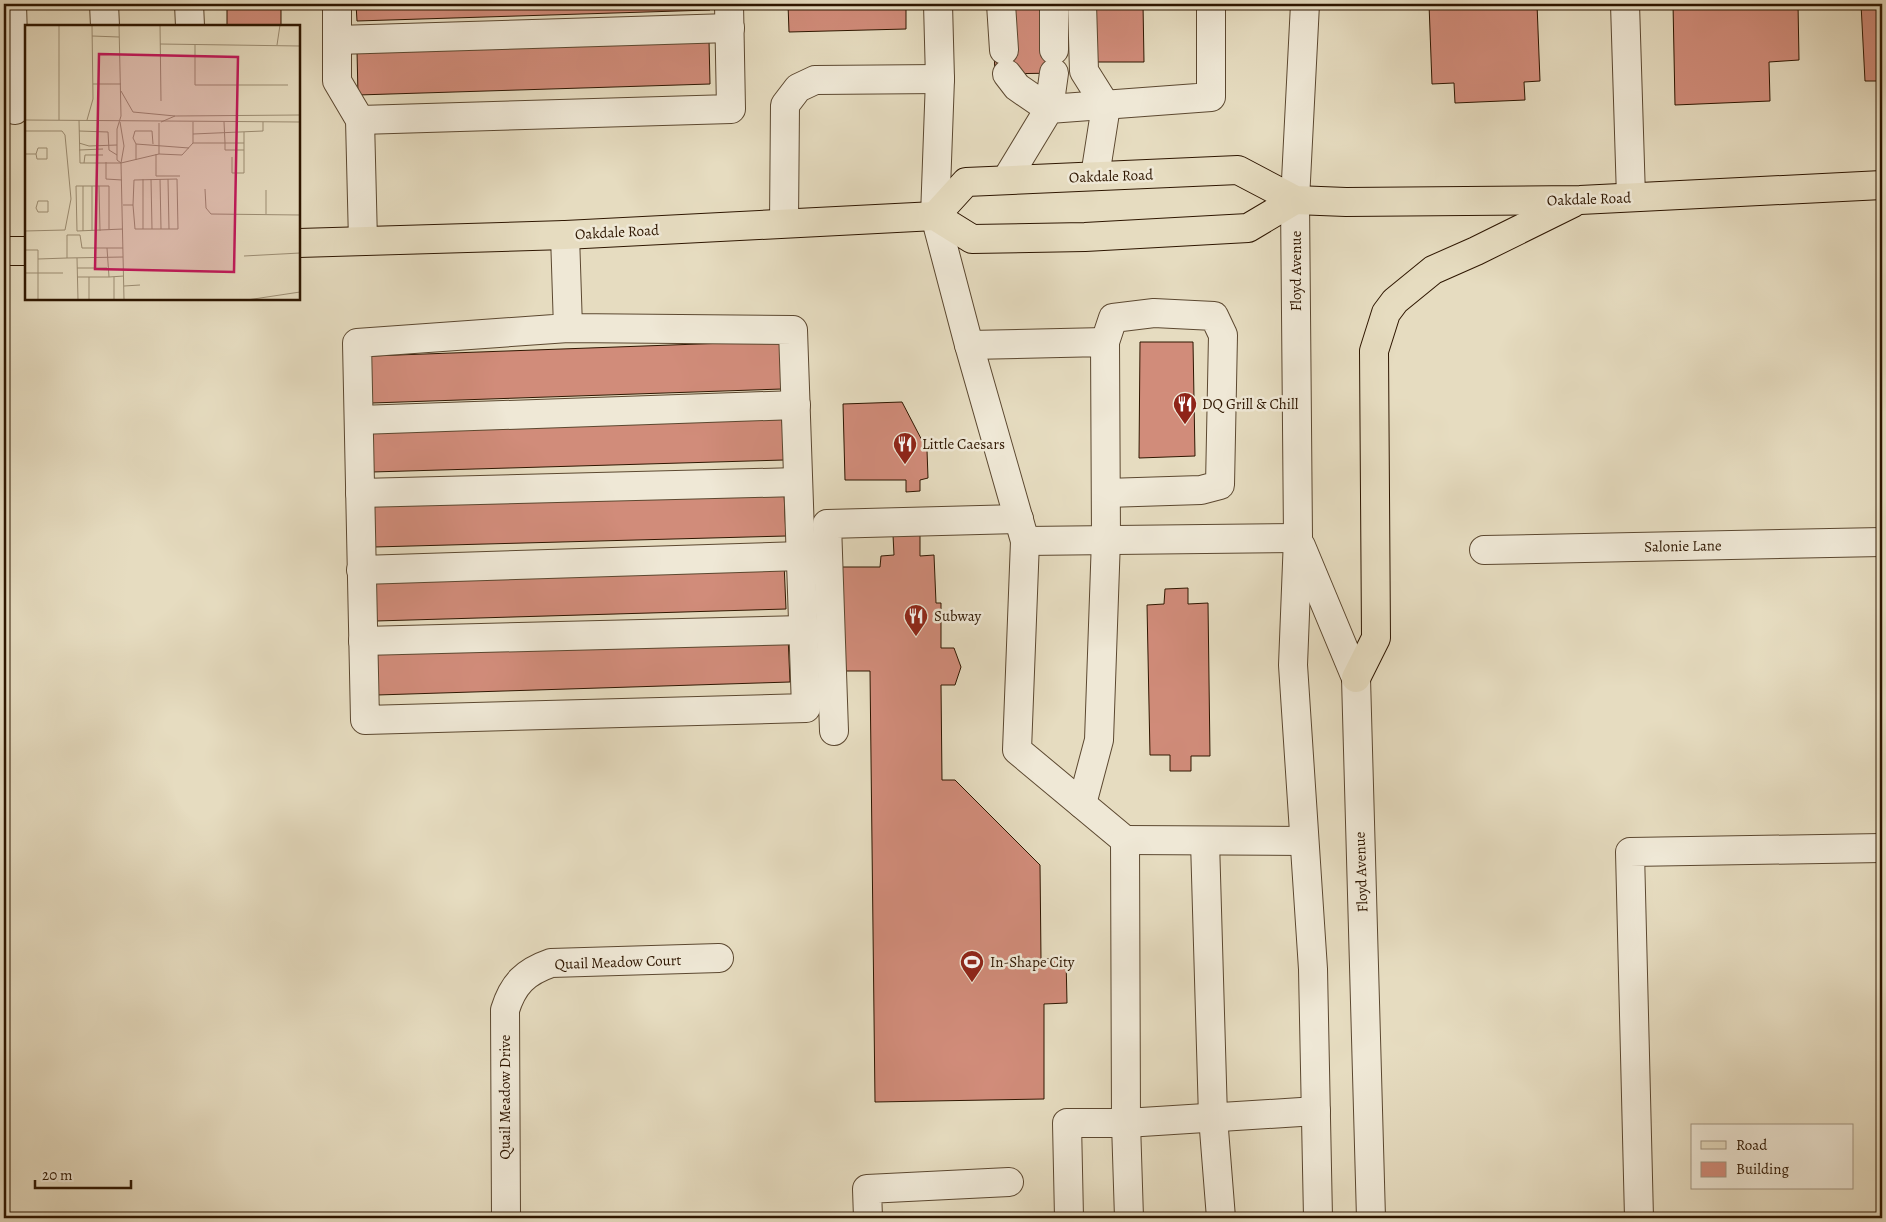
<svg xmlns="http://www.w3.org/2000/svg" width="1886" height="1222" viewBox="0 0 1886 1222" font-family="Alegreya,serif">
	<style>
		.building { fill: #d18c7a; stroke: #2e1600 }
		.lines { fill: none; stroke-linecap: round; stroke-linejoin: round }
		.minor-casing { stroke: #5c4830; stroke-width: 30 }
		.major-casing { stroke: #2e1600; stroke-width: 30 }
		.minor { stroke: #efe8d6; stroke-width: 28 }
		.major { stroke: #e6dcc0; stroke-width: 28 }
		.labels { text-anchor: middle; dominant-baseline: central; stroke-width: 5; stroke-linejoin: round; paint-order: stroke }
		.street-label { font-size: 15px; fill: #2e1600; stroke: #efe8d6 }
		.poi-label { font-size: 15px; fill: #2e1600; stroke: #efe8d6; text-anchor: start }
		.inset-road { fill: none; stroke: #9c8d73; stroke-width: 1 }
		.view { fill: #c2185b; fill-opacity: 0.15; stroke: #c2185b; stroke-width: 2.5 }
		.inset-edge { fill: none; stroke: #2e1600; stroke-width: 2.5 }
	</style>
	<rect width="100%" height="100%" fill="#e6dcc0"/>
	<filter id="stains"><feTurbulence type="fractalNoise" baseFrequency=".004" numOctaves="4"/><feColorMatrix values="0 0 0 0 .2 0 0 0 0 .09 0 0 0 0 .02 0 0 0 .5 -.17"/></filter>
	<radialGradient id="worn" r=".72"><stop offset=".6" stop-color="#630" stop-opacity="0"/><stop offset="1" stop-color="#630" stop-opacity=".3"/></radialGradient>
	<g class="building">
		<rect x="227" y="4" width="54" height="22"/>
		<path d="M356,4h354v6l-353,11z"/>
		<path d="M788,4h118v25l-117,3z"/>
		<path d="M1012,4h31l18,46v23l-66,1 -1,-24z"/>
		<path d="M1084,4h59l1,58h-59z"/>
		<path d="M1429,4h108l3,77 -16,1 1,18 -70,3 -1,-20 -22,1z"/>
		<path d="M1673,4h125l1,56 -30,2 1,39 -95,4z"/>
		<path d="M1861,4h21v77h-17z"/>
		<path d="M709,40l1,44 -352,11 -1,-44z"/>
		<path d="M781,341l1,48 -410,14 -2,-47z"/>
		<path d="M1140,342h53l2,114 -56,2z"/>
		<path d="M902,402l25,48 1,28 -8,2v11l-14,1v-12h-61l-2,-76z"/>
		<path d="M782,416l2,44 -412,12 -1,-44z"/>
		<path d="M784,492l2,44 -412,11 -1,-44z"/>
		<path d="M920,534v22l14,-1 2,48h5v45h13l7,19 -6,18h-14l1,95h13l85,85 1,94 25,-1 1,45 -23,1v95l-169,3 -5,-431h-29l-1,-104h40l1,-11 13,-1 -1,-20z"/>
		<path d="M784,563l2,46 -410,12 -2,-46z"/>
		<path d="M1188,588v16l20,-1 2,153h-19v15h-21v-16h-20l-3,-150 17,-1 1,-15z"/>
		<path d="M788,636l2,46 -413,13 -1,-45z"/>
	</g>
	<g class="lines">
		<g class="minor-casing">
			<g id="minor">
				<path d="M12,4l3,106"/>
				<path d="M104,4l1,22"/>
				<path d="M189,4l1,22"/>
				<path d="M337,4v77l23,39 3,121"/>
				<path d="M938,4l2,75 -5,137 34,129 56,196 273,-3"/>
				<path d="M1001,4l3,46"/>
				<path d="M1054,4v46"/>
				<path d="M1082,4l2,67 22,35 -11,70"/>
				<path d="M1305,4l-10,196 3,338 -5,127 20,304 5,249"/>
				<path d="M1625,4l6,193"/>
				<path d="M337,40l393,-12"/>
				<path d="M1007,74l10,13 32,22 5,-36"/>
				<path d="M360,120l371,-11 -2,-105"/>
				<path d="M1006,180l43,-71 162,-12v-93"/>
				<path d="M784,223l1,-118 13,-17 17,-8 125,-1"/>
				<path d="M565,235l3,93 -211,15 8,377 441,-12 -13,-378 -225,-2"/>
				<path d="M1105,342l8,-24 41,-5 60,3 9,19 -3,150 -19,5 -95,3"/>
				<path d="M969,345l136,-3 1,197 -7,201 -17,64"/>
				<path d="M359,420l437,-15"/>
				<path d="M360,493l438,-11"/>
				<path d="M1025,541l-8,209 108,90 1,283 190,-12"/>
				<path d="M1301,546l55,132 15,540"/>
				<path d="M1484,550l398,-8"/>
				<path d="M361,570l440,-14"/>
				<path d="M363,641l440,-11"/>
				<path d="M834,731l-7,-207 192,-5"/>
				<path d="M1125,840l179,1"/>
				<path d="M1205,841l8,276 8,101"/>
				<path d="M506,1218l-1,-208c8,-26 20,-38 46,-47l168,-5"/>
				<path d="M868,1218l-1,-29 142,-7"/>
				<path d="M1069,1218l-2,-95h59l3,95"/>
				<path d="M1639,1218l-9,-366 252,-4"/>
			</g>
		</g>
		<g class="major-casing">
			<g id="major">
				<path d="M935,216l31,-34 272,-12 57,30 51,2 234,-2 302,-15"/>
				<path d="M299,243l266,-8 370,-19 37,23 113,-2 163,-9 47,-28"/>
				<path d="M4,251h22"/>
				<path d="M1356,678l20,-40 -2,-287 12,-38 9,-12 38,-31 43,-19 97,-48"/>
			</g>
		</g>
		<use href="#minor" class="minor"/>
		<use href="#major" class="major"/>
	</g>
	<defs>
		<g id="restaurant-pin" transform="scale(1.25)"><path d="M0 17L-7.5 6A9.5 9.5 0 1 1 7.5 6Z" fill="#8f2418" stroke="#efe8d6"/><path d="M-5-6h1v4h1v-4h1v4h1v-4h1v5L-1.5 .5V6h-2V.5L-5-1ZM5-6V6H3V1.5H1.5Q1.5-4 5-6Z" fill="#fff"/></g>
		<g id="stadium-pin" transform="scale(1.25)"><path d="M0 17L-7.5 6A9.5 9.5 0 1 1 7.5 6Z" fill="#8f2418" stroke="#efe8d6"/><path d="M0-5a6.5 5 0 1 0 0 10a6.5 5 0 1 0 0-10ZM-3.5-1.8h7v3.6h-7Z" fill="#fff"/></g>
	</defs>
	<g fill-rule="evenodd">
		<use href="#restaurant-pin" x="1185" y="404"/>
		<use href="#restaurant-pin" x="905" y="444"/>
		<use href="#restaurant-pin" x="916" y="616"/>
		<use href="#stadium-pin" x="972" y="962"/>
	</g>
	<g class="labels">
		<g class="street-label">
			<text transform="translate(1111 176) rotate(-2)">Oakdale Road</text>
			<text transform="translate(1589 199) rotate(-2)">Oakdale Road</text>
			<text transform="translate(617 232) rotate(-3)">Oakdale Road</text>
			<text transform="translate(1296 271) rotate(-90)">Floyd Avenue</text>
			<text transform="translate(1683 546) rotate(-1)">Salonie Lane</text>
			<text transform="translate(1361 872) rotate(-92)">Floyd Avenue</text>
			<text transform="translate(618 962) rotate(-2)">Quail Meadow Court</text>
			<text transform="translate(505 1097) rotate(-90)">Quail Meadow Drive</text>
		</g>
		<g class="poi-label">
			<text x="1202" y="404">DQ Grill &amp; Chill</text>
			<text x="922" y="444">Little Caesars</text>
			<text x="934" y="616">Subway</text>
			<text x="990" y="962">In-Shape City</text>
		</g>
	</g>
	<g transform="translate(25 25)">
		<rect width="275" height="275" fill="#e6dcc0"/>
		<path class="inset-road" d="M34,0v95M94,0l2,91 -4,13v31l4,3M135,0l1,76M67,11l27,1M135,19l140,2M170,19v41h93M252,20l3,-20M68,59h28M96,66l12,21 42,4M0,95l275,2M54,95l1,43h41l38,-9v-31M62,95l6,-21 -1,-74M95,97l4,24 -3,17 3,137M136,97l14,-6 125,-1M0,106h37l3,4 6,64 -6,31 -40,1M54,106l29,1 1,18 8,5M168,109l70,-3v-9M54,118l10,3 28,-1M168,118v-21M219,118h-19v7h19v-18M111,119l-3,-6 2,-7h17l1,13M54,125l24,-1M0,129h11l1,5h10v-11h-9l-2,6M131,129v22h24M134,129l23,1 11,-12h32l-1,-21M207,132v16h12v-23M111,135v-16l53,4M81,137v17l16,1M59,138l1,-8h18M118,154v50M126,154l1,50M135,154l1,50M143,154l1,50M67,161v45M74,161l1,45M180,164l1,19 5,6 89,1M241,165v24M13,176h10v11h-10l-2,-4zM98,180h10l2,24h43l-1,-50 -43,1 -1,25M84,204v-43h-33l1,45 46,-2M58,206v-45M82,223l2,29 15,-1M98,223h-41l-2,-13h-13v23l56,-1M0,225h13v50M219,231l56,-3M52,233l1,42M13,234l29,-1M52,243h30M0,248h38M52,252h32M64,252v23M99,261l16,-1M89,275v-23M222,275l53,-8"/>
		<path class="view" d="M74,29l139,3 -4,215 -139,-3z"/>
		<rect width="275" height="275" class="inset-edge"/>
	</g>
	<rect width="1886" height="1222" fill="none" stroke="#e6dcc0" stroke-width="20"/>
	<rect x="5" y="5" width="1876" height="1212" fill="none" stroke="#2e1600" stroke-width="2.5"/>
	<rect x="10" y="10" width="1866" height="1202" fill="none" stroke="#2e1600"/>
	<rect x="1691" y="1124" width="162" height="65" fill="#efe8d6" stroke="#a29480"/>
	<rect x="1701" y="1141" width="25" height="8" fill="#e6dcc0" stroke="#a29480"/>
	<text x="1736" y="1150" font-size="15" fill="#2e1600">Road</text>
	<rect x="1701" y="1162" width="25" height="15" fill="#d18c7a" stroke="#a29480"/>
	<text x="1736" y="1174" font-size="15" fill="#2e1600">Building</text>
	<path d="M35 1180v8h96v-8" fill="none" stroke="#2e1600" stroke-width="2.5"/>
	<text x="42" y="1180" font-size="15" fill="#2e1600" stroke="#efe8d6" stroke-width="4" paint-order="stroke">20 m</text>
	<rect width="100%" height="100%" filter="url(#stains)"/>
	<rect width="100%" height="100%" fill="url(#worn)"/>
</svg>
